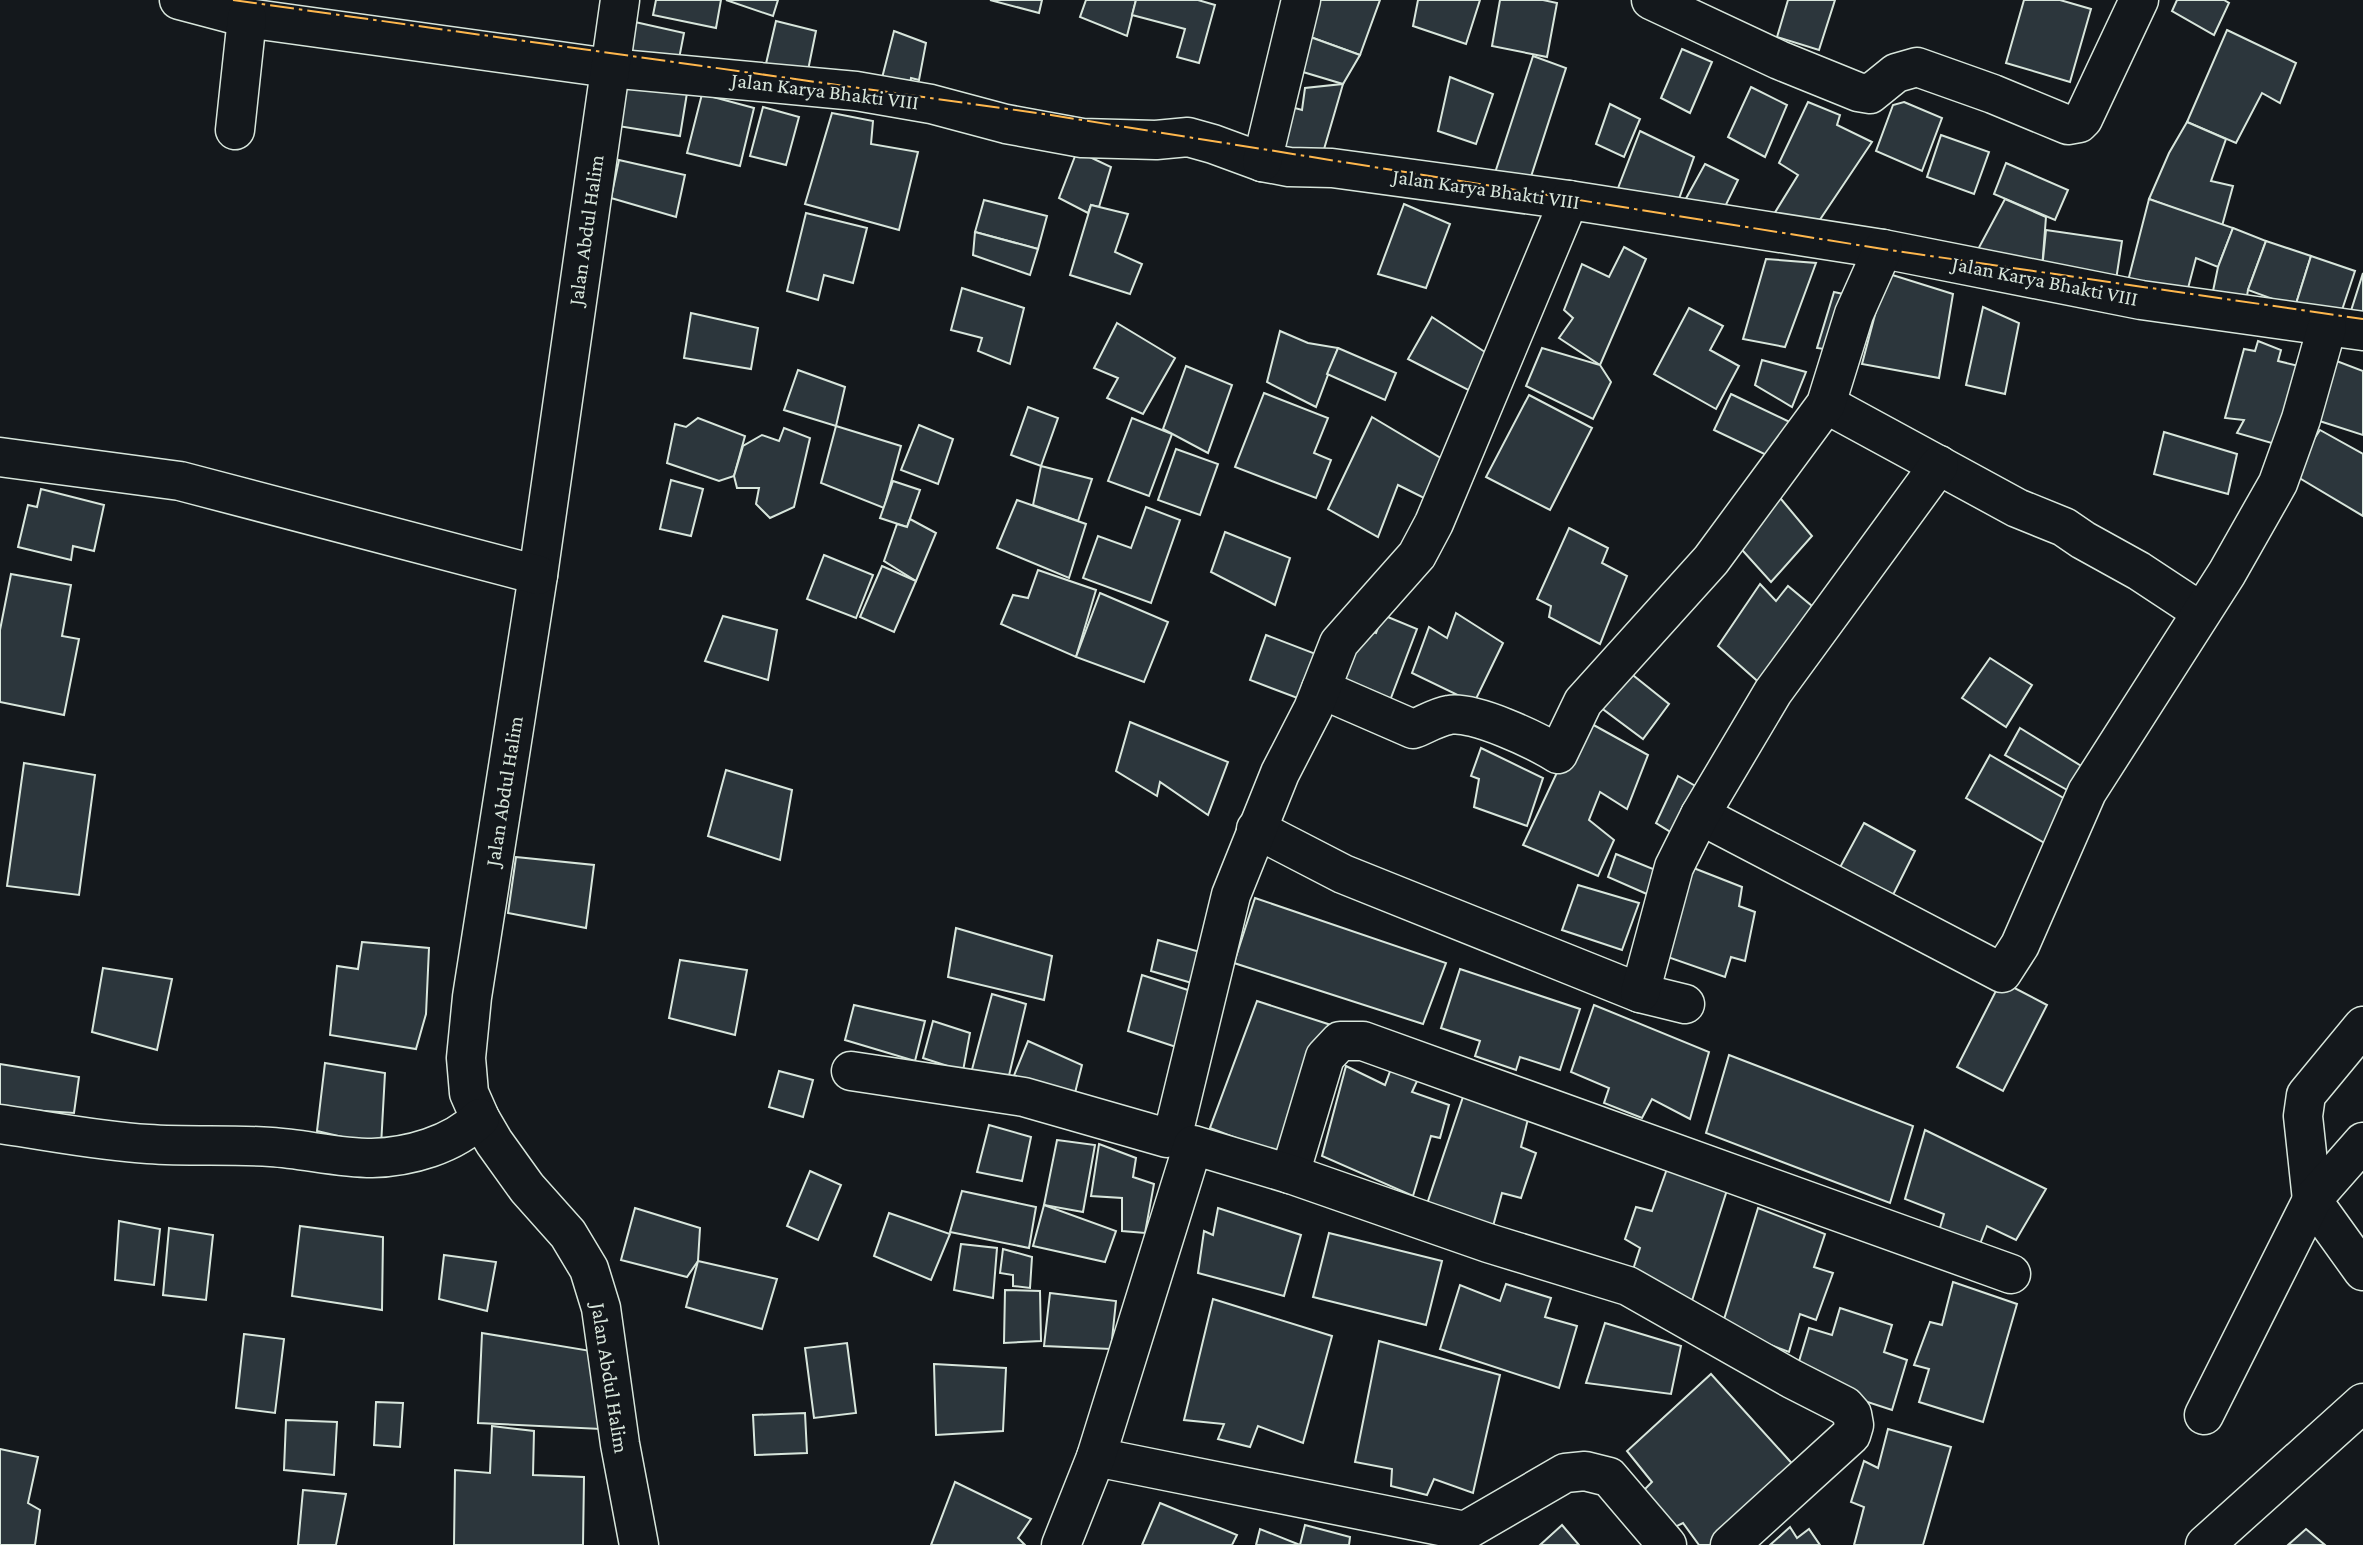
<svg xmlns="http://www.w3.org/2000/svg" width="2363" height="1545" viewBox="0 0 2363 1545" font-family="'Crimson Pro',serif">
	<style>
		.building { fill: #2c363c; stroke: #d8e6dc; stroke-width: 2 }
		.lines { fill: none; stroke-linecap: round; stroke-linejoin: round }
		.minor-casing { stroke: #d8e6dc; stroke-width: 41 }
		.minor { stroke: #14181c; stroke-width: 38 }
		.power { stroke: #ffb74d; stroke-width: 2; stroke-dasharray: 24 5 3.5 5; stroke-linecap: butt }
		.labels { text-anchor: middle; dominant-baseline: central; stroke-width: 5; stroke-linejoin: round; paint-order: stroke }
		.street-label { font-size: 21px; fill: #d8e6dc; stroke: #14181c }
	</style>
	<rect width="100%" height="100%" fill="#14181c"/>
	<g class="building">
		<path d="M656,0h65l-5,28 -63,-13z"/>
		<path d="M726,0h52l-5,16z"/>
		<path d="M990,0h52l-3,13z"/>
		<path d="M1086,0h50l-9,36 -47,-19z"/>
		<path d="M1136,0h62l17,5 -16,58 -22,-6 8,-28 -53,-14z"/>
		<path d="M1312,0h68l-20,55 -58,-21z"/>
		<path d="M1418,0h62l-14,44 -53,-18z"/>
		<path d="M1500,0h43l14,3 -10,54 -55,-11z"/>
		<path d="M1788,0h47l-16,50 -42,-13z"/>
		<path d="M2024,0h36l31,9 -21,73 -64,-19z"/>
		<path d="M2177,0h47l5,3 -15,32 -42,-24z"/>
		<path d="M776,21l40,10 -9,44 -42,-7z"/>
		<path d="M635,22l49,11 -7,36 -52,-5z"/>
		<path d="M2227,30l69,33 -16,40 -18,-10 -26,50 -49,-21z"/>
		<path d="M894,31l32,12 -7,37 -8,-2 -2,13 -27,-13z"/>
		<path d="M1302,34l58,21 -17,29 -50,-15z"/>
		<path d="M1682,49l30,13 -22,51 -29,-15z"/>
		<path d="M1533,56l33,12 -39,121 -34,-10z"/>
		<path d="M620,76l68,11 -8,49 -68,-11z"/>
		<path d="M1450,77l43,17 -17,50 -38,-13z"/>
		<path d="M1343,84l-21,72 -48,6 10,-57 18,5 3,-22z"/>
		<path d="M1751,87l36,18 -22,52 -37,-20z"/>
		<path d="M702,94l52,14 -14,58 -53,-13z"/>
		<path d="M1808,102l32,13 -3,10 35,17 -59,88 -47,-3 32,-52 -19,-12z"/>
		<path d="M1904,102l38,16 -20,53 -46,-20 17,-46z"/>
		<path d="M1610,104l30,15 -16,38 -28,-13z"/>
		<path d="M763,107l36,10 -13,48 -36,-9z"/>
		<path d="M832,113l41,8 -2,23 47,8 -19,78 -94,-26z"/>
		<path d="M2187,122l39,17 -15,42 22,5 -11,40 -73,-27 20,-46z"/>
		<path d="M1640,131l54,26 -18,50 -61,-11z"/>
		<path d="M1941,135l48,17 -15,42 -47,-17z"/>
		<path d="M1077,151l34,16 -12,40 -8,-2 -3,8 -29,-15z"/>
		<path d="M619,160l66,15 -9,42 -65,-19z"/>
		<path d="M2006,163l62,27 -13,30 -61,-26z"/>
		<path d="M1705,164l33,16 -18,37 -42,-4z"/>
		<path d="M2005,199l41,18 -4,52 -66,-16z"/>
		<path d="M2149,199l84,29 -15,39 -22,-9 -9,34 -59,-11z"/>
		<path d="M984,200l63,16 -9,33 -63,-17z"/>
		<path d="M1404,204l46,20 -24,64 -48,-14z"/>
		<path d="M1091,205l37,9 -13,38 27,12 -12,30 -60,-19z"/>
		<path d="M806,213l61,15 -14,55 -29,-8 -6,25 -31,-9z"/>
		<path d="M2233,228l33,13 -18,49 -3,17 -32,-16 5,-24z"/>
		<path d="M2046,230l76,11 -6,39 -74,-11z"/>
		<path d="M975,232l63,17 -8,26 -57,-20z"/>
		<path d="M2266,241l45,15 -16,51 -47,-17z"/>
		<path d="M1624,247l22,12 -46,106 -41,-27 14,-20 -9,-8 18,-46 27,13z"/>
		<path d="M2311,256l44,15 -17,51 -43,-15z"/>
		<path d="M1766,259l50,4 -31,84 -42,-8z"/>
		<path d="M1886,273l67,21 -14,84 -77,-14z"/>
		<path d="M2363,273v49l-14,-5z"/>
		<path d="M962,288l62,20 -14,56 -32,-13 4,-13 -31,-8z"/>
		<path d="M1834,292l14,3 -17,55 -14,-2z"/>
		<path d="M1983,307l36,16 -14,71 -39,-9z"/>
		<path d="M1689,308l34,18 -13,24 29,16 -23,43 -62,-35z"/>
		<path d="M691,313l67,15 -7,41 -67,-11z"/>
		<path d="M1432,317l65,43 -17,36 -72,-37z"/>
		<path d="M1117,323l58,35 -32,56 -36,-16 11,-20 -24,-10z"/>
		<path d="M1280,331l28,12 30,5 -22,59 -49,-25z"/>
		<path d="M2258,341l23,9 -3,11 25,6 -21,79 -45,-13 7,-13 -19,-2 19,-69 11,2z"/>
		<path d="M1338,348l58,25 -11,27 -58,-26z"/>
		<path d="M1542,348l58,17 11,17 -18,37 -67,-33z"/>
		<path d="M2326,357l37,14v64l-59,-19z"/>
		<path d="M1762,360l44,12 -14,35 -37,-22z"/>
		<path d="M1186,366l46,19 -24,68 -45,-24z"/>
		<path d="M798,370l47,17 -9,39 -52,-16z"/>
		<path d="M1264,393l64,25 -14,35 17,7 -15,38 -81,-31z"/>
		<path d="M1731,394l65,31 -17,36 -65,-31z"/>
		<path d="M1529,395l63,33 -42,82 -64,-33z"/>
		<path d="M1028,407l30,11 -17,48 -30,-11z"/>
		<path d="M1372,417l77,46 -19,38 -32,-16 -20,52 -50,-28z"/>
		<path d="M698,418l47,18 -11,40 -15,5 -52,-18 8,-39 11,3z"/>
		<path d="M1132,418l40,16 -23,62 -41,-15z"/>
		<path d="M919,425l34,14 -15,45 -37,-14z"/>
		<path d="M836,426l65,20 -17,62 -63,-25z"/>
		<path d="M784,428l26,10 -16,69 -24,11 -14,-14 3,-16h-22l-3,-12 9,-30 19,-11 17,6z"/>
		<path d="M2320,430l43,24v62l-72,-43z"/>
		<path d="M2164,432l73,22 -9,40 -74,-20z"/>
		<path d="M1176,449l42,15 -18,51 -42,-15z"/>
		<path d="M1041,466l51,13 -14,42 -45,-16z"/>
		<path d="M671,480l32,9 -12,47 -31,-7z"/>
		<path d="M893,481l27,9 -13,37 -27,-9z"/>
		<path d="M41,489l63,16 -10,46 -21,-5 -2,14 -53,-13 10,-42 9,2z"/>
		<path d="M1776,493l36,43 -41,46 -37,-41z"/>
		<path d="M1017,500l69,24 -17,54 -72,-30z"/>
		<path d="M1146,507l34,13 -29,83 -68,-25 15,-42 33,12z"/>
		<path d="M910,519l26,14 -20,48 -32,-20 13,-37 10,3z"/>
		<path d="M1569,528l39,20 -6,15 25,13 -27,68 -51,-27 2,-11 -14,-7z"/>
		<path d="M1225,532l65,26 -15,47 -64,-33z"/>
		<path d="M824,555l49,20 -17,43 -49,-19z"/>
		<path d="M882,566l34,15 -22,51 -34,-15z"/>
		<path d="M1038,570l58,20 -20,67 -75,-33 12,-29 15,3z"/>
		<path d="M11,574l60,11 -9,51 17,3 -15,76 -64,-13v-72z"/>
		<path d="M1760,584l16,17 12,-15 30,25 -55,75 -45,-40z"/>
		<path d="M1100,593l68,29 -24,60 -68,-25z"/>
		<path d="M1456,613l47,30 -29,60 -62,-30 17,-46 18,11z"/>
		<path d="M1383,615l34,14 -31,82 -51,-20 24,-64 17,6z"/>
		<path d="M723,616l54,14 -9,50 -63,-19z"/>
		<path d="M1266,635l55,21 -13,46 -58,-22z"/>
		<path d="M1990,658l42,27 -26,42 -44,-29z"/>
		<path d="M1624,668l45,36 -26,35 -47,-35z"/>
		<path d="M1130,722l98,40 -20,53 -48,-33 -3,14 -41,-25z"/>
		<path d="M1590,723l58,32 -21,54 -27,-17 -11,28 25,20 -16,36 -75,-31 45,-96z"/>
		<path d="M2020,728l71,44 -15,23 -71,-40z"/>
		<path d="M1481,748l62,30 -16,48 -53,-19 5,-28 -8,-3z"/>
		<path d="M1990,755l82,48 -17,46 -89,-51z"/>
		<path d="M24,763l71,12 -16,120 -72,-9z"/>
		<path d="M726,770l66,20 -12,70 -72,-24z"/>
		<path d="M1678,776l26,15 -22,48 -26,-16z"/>
		<path d="M1864,823l51,28 -24,48 -53,-28z"/>
		<path d="M1616,854l47,19 -7,25 -48,-21z"/>
		<path d="M516,857l78,8 -8,63 -78,-15z"/>
		<path d="M1691,867l51,20 -3,19 16,6 -10,49 -14,-4 -6,20 -66,-23z"/>
		<path d="M1578,885l61,18 -17,47 -60,-20z"/>
		<path d="M1255,898l191,65 -23,61 -189,-61z"/>
		<path d="M956,928l96,28 -8,44 -96,-23z"/>
		<path d="M1158,940l42,12 -5,32 -44,-13z"/>
		<path d="M362,942l67,6 -3,66 -10,35 -86,-14 7,-69 21,3z"/>
		<path d="M680,960l67,10 -12,65 -66,-17z"/>
		<path d="M103,968l69,11 -15,71 -65,-18z"/>
		<path d="M1460,969l120,40 -20,61 -40,-13 -4,13 -41,-14 5,-15 -39,-13z"/>
		<path d="M1142,975l55,18 -15,56 -54,-18z"/>
		<path d="M2001,981l46,24 -44,86 -46,-24z"/>
		<path d="M992,994l34,10 -20,84 -36,-11z"/>
		<path d="M1257,1001l74,24 -43,133 -78,-30z"/>
		<path d="M854,1005l71,16 -10,40 -70,-21z"/>
		<path d="M1594,1005l115,47 -19,67 -38,-20 -10,19 -38,-15 5,-15 -38,-16z"/>
		<path d="M933,1021l37,12 -7,38 -40,-13z"/>
		<path d="M1028,1041l54,24 -10,40 -61,-22z"/>
		<path d="M1729,1055l184,71 -23,77 -184,-70z"/>
		<path d="M325,1063l60,10 -4,73 -64,-15z"/>
		<path d="M0,1064l79,13 -5,36 -74,-5z"/>
		<path d="M1346,1066l39,19 7,-19 26,13 -6,13 37,13 -9,33 -9,-2 -18,60 -91,-40z"/>
		<path d="M779,1071l34,9 -10,37 -34,-10z"/>
		<path d="M1467,1085l64,22 -10,40 15,6 -15,45 -19,-5 -10,37 -65,-26z"/>
		<path d="M989,1125l42,12 -9,44 -45,-9z"/>
		<path d="M1925,1130l121,59 -30,51 -29,-14 -7,18 -41,-13 5,-17 -39,-15z"/>
		<path d="M1057,1140l38,5 -12,67 -39,-7z"/>
		<path d="M1099,1144l37,14 -3,19 21,7 -9,49 -23,-2v-33l-31,-2z"/>
		<path d="M1668,1166l59,24 -38,120 -60,-28 11,-34 -15,-9 11,-32 16,4z"/>
		<path d="M810,1171l31,14 -23,55 -31,-14z"/>
		<path d="M962,1191l74,16 -7,41 -79,-16z"/>
		<path d="M1044,1205l72,26 -11,31 -72,-16z"/>
		<path d="M635,1208l65,20 -2,33 -11,16 -66,-17z"/>
		<path d="M1218,1208l83,27 -17,61 -86,-23 6,-42 9,4z"/>
		<path d="M1758,1208l67,26 -11,33 19,6 -17,47 -16,-6 -11,38 -67,-26z"/>
		<path d="M889,1213l61,21 -19,46 -57,-24z"/>
		<path d="M119,1221l41,8 -6,56 -39,-5z"/>
		<path d="M300,1226l83,11 -1,73 -90,-14z"/>
		<path d="M169,1228l44,7 -7,65 -43,-5z"/>
		<path d="M1329,1233l113,28 -16,64 -113,-28z"/>
		<path d="M961,1244l36,4 -4,50 -39,-8z"/>
		<path d="M1003,1249l29,8 -2,31 -17,-2v-11l-13,-2z"/>
		<path d="M444,1255l52,7 -9,49 -48,-12z"/>
		<path d="M698,1261l79,18 -15,50 -76,-22z"/>
		<path d="M1953,1282l64,22 -34,118 -64,-20 10,-33 -15,-4 16,-43 12,3z"/>
		<path d="M1506,1284l45,14 -6,19 32,9 -18,62 -119,-39 20,-64 40,16z"/>
		<path d="M1005,1290l35,1 1,50 -37,2z"/>
		<path d="M1050,1293l66,8 -5,48 -67,-3z"/>
		<path d="M1213,1299l119,37 -29,107 -45,-17 -8,21 -32,-8 6,-15 -40,-4z"/>
		<path d="M1840,1308l52,17 -8,27 23,8 -15,50 -98,-32 15,-50 23,7z"/>
		<path d="M1605,1323l76,23 -10,48 -85,-11z"/>
		<path d="M482,1333l109,18 10,78 -123,-6z"/>
		<path d="M244,1334l40,5 -9,74 -39,-5z"/>
		<path d="M1379,1341l121,34 -27,118 -39,-14 -7,16 -36,-9 1,-17 -37,-7z"/>
		<path d="M847,1343l9,70 -42,5 -9,-70z"/>
		<path d="M934,1364l72,4 -3,63 -67,4z"/>
		<path d="M1711,1374l86,95 -78,76h-20l-16,-22 -10,5 -29,-38 8,-8 -25,-31z"/>
		<path d="M376,1402l27,1 -3,44 -26,-2z"/>
		<path d="M805,1413l2,40 -52,2 -2,-40z"/>
		<path d="M286,1420l51,2 -3,53 -50,-5z"/>
		<path d="M492,1426l42,5 -1,44 51,2 -1,68h-129l1,-75 35,3z"/>
		<path d="M1888,1429l63,18 -28,98h-69l10,-38 -13,-5 13,-41 14,7z"/>
		<path d="M0,1449l38,8 -10,46 12,7 -5,35h-35z"/>
		<path d="M955,1482l76,37 -13,19 7,7h-94z"/>
		<path d="M303,1490l43,4 -10,51h-38z"/>
		<path d="M1160,1503l77,32 -5,10h-90z"/>
		<path d="M1305,1525l45,12 -1,8h-93l4,-16 40,16z"/>
		<path d="M1562,1525l17,20h-39z"/>
		<path d="M1790,1527l7,11 12,-9 11,16h-50z"/>
		<path d="M2306,1529l19,16h-37z"/>
	</g>
	<g class="lines">
		<g class="minor-casing">
			<g id="minor">
				<path d="M179,0l68,18 362,50 247,23 75,13 75,20 76,14 74,2 32,-3 25,7 49,18 27,5 43,1 237,32 314,49 258,51 222,31"/>
				<path d="M620,0l-82,575 -66,422 -6,61 3,35 11,25 14,24 33,46 41,46 21,35 12,39 19,136 19,101"/>
				<path d="M1651,0l128,60 79,32 12,2 26,-21 21,-6 76,27 75,31 11,-2 4,-4 56,-119"/>
				<path d="M235,130l12,-112"/>
				<path d="M1262,162l39,-162"/>
				<path d="M1826,404l191,104 47,19 19,13 56,31 47,31 16,8"/>
				<path d="M0,457l180,24 358,94"/>
				<path d="M1321,689l92,40c11,-4 24,-12 36,-14 24,-5 88,26 109,39l25,-52 128,-142 115,-156 28,-90 29,-65"/>
				<path d="M1700,815l302,158 18,-28 67,-153 140,-219 51,-90 23,-64 26,-92"/>
				<path d="M1256,829l87,45 297,119 45,11"/>
				<path d="M1640,993l34,-126 26,-52 73,-123 166,-227"/>
				<path d="M2363,1026l-57,69 -3,21 9,84 51,71"/>
				<path d="M851,1071l173,26 143,41 9,-16 55,-227 49,-122 33,-64 26,-66 78,-88 17,-32 135,-323"/>
				<path d="M0,1124c49,7 99,17 148,20 41,3 82,0 123,3 33,2 67,11 101,11 37,-1 81,-13 108,-40"/>
				<path d="M1290,1174l35,-117 15,-16h23l648,233"/>
				<path d="M2204,1415l108,-215 51,-58"/>
				<path d="M1096,1457l369,74 100,-58 20,-2 24,6 58,68"/>
				<path d="M1061,1545l35,-88 97,-312 97,29 198,69 140,43 164,93 53,27 7,8 2,11 -3,10 -121,110"/>
				<path d="M2205,1545l158,-142"/>
			</g>
		</g>
		<use href="#minor" class="minor"/>
		<path class="power" d="M233,0l818,115 832,134 480,70"/>
	</g>
	<g class="labels">
		<g class="street-label">
			<text transform="translate(825 91) rotate(7)">Jalan Karya Bhakti VIII</text>
			<text transform="translate(1486 189) rotate(8)">Jalan Karya Bhakti VIII</text>
			<text transform="translate(586 230) rotate(-82)">Jalan Abdul Halim</text>
			<text transform="translate(2045 281) rotate(11)">Jalan Karya Bhakti VIII</text>
			<text transform="translate(504 791) rotate(-81)">Jalan Abdul Halim</text>
			<text transform="translate(610 1378) rotate(81)">Jalan Abdul Halim</text>
		</g>
	</g>
</svg>
